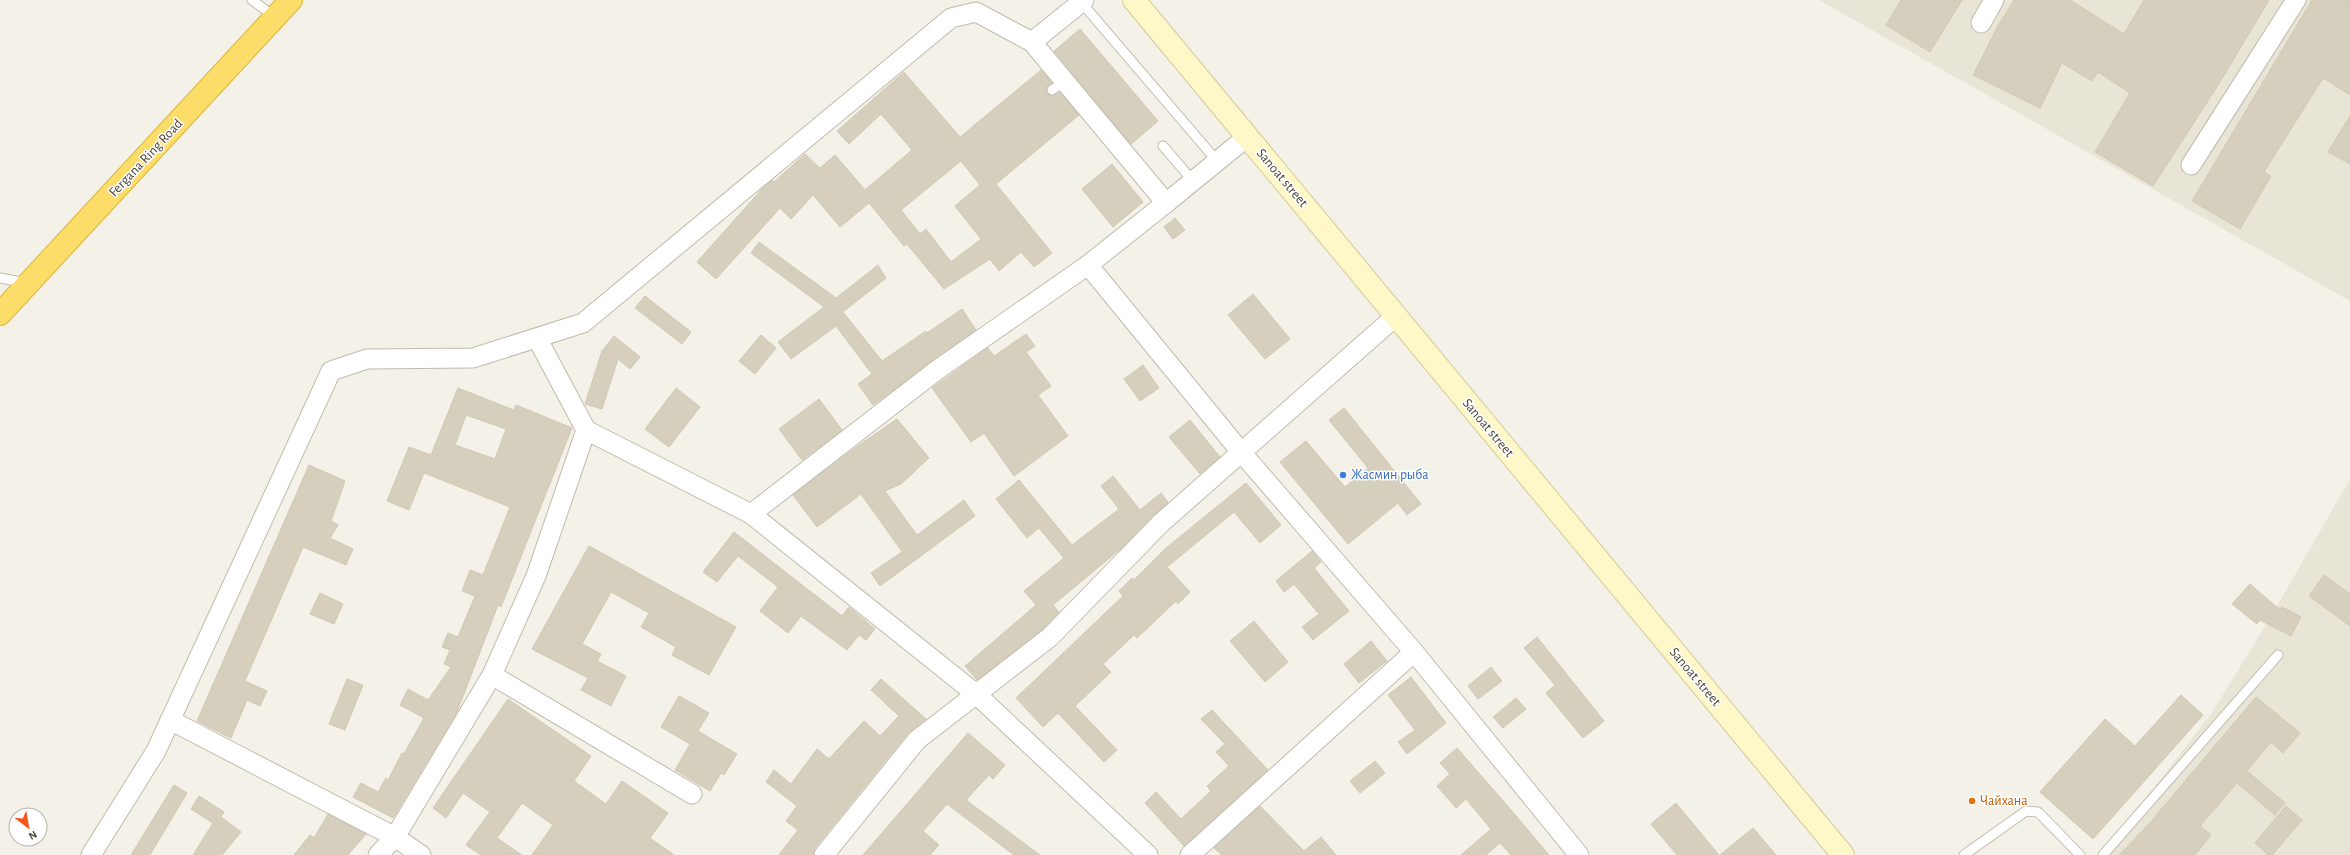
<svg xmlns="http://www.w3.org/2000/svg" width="2350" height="855" viewBox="0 0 2350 855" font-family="'Alegreya Sans',sans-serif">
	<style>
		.residential { fill: #e8e4d6 }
		.building { fill: #d6cfbe; stroke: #d0c8b1; fill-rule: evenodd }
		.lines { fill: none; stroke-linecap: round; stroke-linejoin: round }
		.lane-casing { stroke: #c0bbab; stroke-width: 11 }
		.street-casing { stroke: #c0bbab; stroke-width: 21 }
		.secondary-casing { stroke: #d4ca98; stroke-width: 24 }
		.highway-casing { stroke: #ddb339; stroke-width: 24 }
		.lane { stroke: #fff; stroke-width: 9 }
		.street { stroke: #fff; stroke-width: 19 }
		.secondary { stroke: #fef7c8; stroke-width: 22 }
		.highway { stroke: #fddd6a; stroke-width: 22 }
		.shop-dot { fill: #3f7fe0; stroke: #fff; stroke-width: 1.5 }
		.food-dot { fill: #e8710a; stroke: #fff; stroke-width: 1.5 }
		.labels { text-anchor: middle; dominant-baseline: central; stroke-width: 3; stroke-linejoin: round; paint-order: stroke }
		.street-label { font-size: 14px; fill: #484337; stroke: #fff }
		.shop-label { font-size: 14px; fill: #366cbe; stroke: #fff; text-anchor: start }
		.food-label { font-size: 14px; fill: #c56008; stroke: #fff; text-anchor: start }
	</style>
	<rect width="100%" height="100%" fill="#f4f2e8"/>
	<g class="residential">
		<path d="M1819,0h531v301z"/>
		<path d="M2350,479v376h-248l109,-141 61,-99z"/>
	</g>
	<g class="building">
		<path d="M1901,0h61l-32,52 -44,-27z"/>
		<path d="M2014,0h56l54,34 20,-34h125l-49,82 -67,104 -58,-34 35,-59 -32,-21 -6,9 -30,-18 -22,45 -67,-33 26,-51z"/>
		<path d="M2312,0h38v95l-27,-17 -59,94 7,4 -31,53 -48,-28z"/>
		<path d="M1080,29l78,92 -27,23 -77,-93z"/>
		<path d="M1041,70l11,13 -6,5 1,6 6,2 6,-4 20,23 -83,69 56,69 -18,14 -13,-15 -22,19 -9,-12 -46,30 -37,-45 -3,2 -35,-43 -29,24 -27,-32 -22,24 -11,-11 -64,71 -19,-17 65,-73 10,-9 2,2 31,-28 15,14 15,-13 30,35 47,-40 -31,-36 -32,30 -12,-13 67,-59 56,65zM961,161l19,24 -25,21 26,33 -30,23 -25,-33 -6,5 -19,-24z"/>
		<path d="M2350,116v48l-22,-12z"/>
		<path d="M1112,164l31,38 -30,25 -31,-38z"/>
		<path d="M1175,218l10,12 -12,9 -9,-12z"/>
		<path d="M759,242l77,56 42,-33 8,13 -43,34 39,49 44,-30 1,2 35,-24 14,21 -103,75 -15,-21 14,-10 -36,-48 -45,33 -13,-17 46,-35 -73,-54z"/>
		<path d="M1253,294l37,45 -25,20 -37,-44z"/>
		<path d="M645,296l46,36 -9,12 -47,-36z"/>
		<path d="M1026,334l9,12 -9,6 25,34 -13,9 30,41 -54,40 -30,-43 -13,9 -39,-54 56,-40 6,8z"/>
		<path d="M761,335l15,13 -21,26 -16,-13z"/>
		<path d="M614,336l26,21 -10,12 -12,-10 -16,50 -17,-5 17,-53z"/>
		<path d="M1143,365l16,23 -19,13 -16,-22z"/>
		<path d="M458,388l56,22 2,-5 56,23 -71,179 -3,-2 -41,107 -64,106 -40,-21 8,-14 17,9 8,-14 2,2 14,-27 2,1 20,-36 -24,-13 8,-16 20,11 23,-33 -7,-3 6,-14 -8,-3 6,-14 10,4 17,-41 -13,-5 8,-21 13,5 27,-68 -86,-34 -15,37 -22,-9 22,-54 22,8zM466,415l40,14 -11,30 -40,-14z"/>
		<path d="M676,388l24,19 -31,40 -24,-18z"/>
		<path d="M819,399l23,31 -40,30 -23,-31z"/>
		<path d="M1344,408l77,96 -14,11 -9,-12 -50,41 -68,-82 26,-21 39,46 23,-19 -39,-48z"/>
		<path d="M897,419l32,39 -28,26 -16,7 32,44 47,-35 11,16 -95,70 -9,-13 31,-21 6,8 -47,-66 -44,33 -24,-32 62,-47z"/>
		<path d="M1190,420l30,37 -20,17 -31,-37z"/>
		<path d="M309,465l36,16 -14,40 7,4 -8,13 23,11 -7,16 -43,-18 -58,134 22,10 -7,15 -13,-6 -16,38 -34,-17z"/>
		<path d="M1113,476l27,34 21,-17 7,9 -44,44 -71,59 6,7 -16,17 -66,51 -12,-14 71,-61 -12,-14 40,-33 -25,-30 -12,10 -31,-39 23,-19 53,65 47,-36 -18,-23z"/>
		<path d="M1246,483l35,42 -21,18 -26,-31 -67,55 23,25 -12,12 -2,-3 -39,37 -3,-3 -31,29 8,8 -36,34 42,44 -13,12 -46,-49 -15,14 -27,-29 107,-102 -4,-5 13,-13 2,2 32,-32z"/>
		<path d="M734,532l108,84 7,-9 26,22 -9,11 -7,-5 -12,15 -46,-34 -13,17 -28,-22 18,-24 -40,-31 -21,26 -14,-10z"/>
		<path d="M589,546l147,81 -27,48 -37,-20 4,-8 -35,-20 8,-14 -38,-21 -29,52 19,10 -4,7 29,15 -15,30 -30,-16 7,-12 -56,-29z"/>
		<path d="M1312,551l9,11 -7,6 35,43 -36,29 -11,-13 17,-13 -25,-30 -10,8 -8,-11z"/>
		<path d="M2324,575l26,19v32l-41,-30z"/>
		<path d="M2250,584l30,26 2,-3 19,10 -10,19 -31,-16 -3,4 -25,-20z"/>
		<path d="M320,593l23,11 -9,20 -24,-10z"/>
		<path d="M1254,621l34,41 -23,20 -35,-41z"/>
		<path d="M1537,637l67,84 -21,17 -37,-45 9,-8 -31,-37z"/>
		<path d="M1371,641l16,20 -28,22 -15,-19z"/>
		<path d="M1491,667l11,14 -24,18 -10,-13z"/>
		<path d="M1411,677l35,46 -39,31 -9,-12 17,-12 -27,-35z"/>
		<path d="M347,679l16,6 -18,45 -16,-6z"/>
		<path d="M881,679l45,40 -18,14 -93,115 -2,7h-34l19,-25 -12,-9 11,-15 -31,-24 8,-12 17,14 26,-35 12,10 35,-38 16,15 19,-20 -28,-26z"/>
		<path d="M2181,695l22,20 -110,124 -53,-47 65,-73 30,27z"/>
		<path d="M679,696l30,17 -11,18 39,23 -13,21 -3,-2 -11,18 -35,-21 15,-26 -29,-17z"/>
		<path d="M2256,697l44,36 -17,20 -12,-11 -24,29 38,32 -10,12 -38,-32 -37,43 11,9 -16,20h-76l29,-30z"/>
		<path d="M1516,698l10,11 -23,19 -10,-11z"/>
		<path d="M508,699l83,57 -17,25 32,23 16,-23 46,32 -18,25 24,17h-142l21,-30 -31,-22 -25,35 25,17h-41l-15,-10 24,-33 -27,-19 -17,25 -13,-10z"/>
		<path d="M1212,710l56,60 -84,76 -39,-43 11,-11 25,27 30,-28 -4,-5 22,-20 -13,-14 9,-8 -24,-25z"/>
		<path d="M968,733l37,32 -12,14 -4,-4 -23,25 74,55h-26l-67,-51 -24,27 16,14 -9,10h-67z"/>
		<path d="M1457,748l55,63 37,44h-38l-11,-12 -14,12h-25l30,-26 -25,-30 -10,9 -19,-22 13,-12 -10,-11z"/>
		<path d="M1375,761l10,12 -25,20 -10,-12z"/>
		<path d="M174,785l13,8 -37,62h-19z"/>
		<path d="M199,796l25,16 -3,5 20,15 -19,23h-29l20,-32 -22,-14z"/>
		<path d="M1676,803l43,52h-42l-26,-31z"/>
		<path d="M1260,806l44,45 17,-14 15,18h-114l-8,-7z"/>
		<path d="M2286,806l16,14 -30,35h-4l-13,-12z"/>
		<path d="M328,814l38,20 -18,21h-54l16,-20 4,3z"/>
		<path d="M1753,828l23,27h-56z"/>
	</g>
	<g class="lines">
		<g class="lane-casing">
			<g id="lane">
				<path d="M252,0l23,17"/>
				<path d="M1081,2l136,159"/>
				<path d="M1052,90l13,-9"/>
				<path d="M1163,146l30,35"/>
				<path d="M0,278l27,5"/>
				<path d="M1964,855l62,-44 12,1 42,43"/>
				<path d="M2103,855l175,-200"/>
			</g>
		</g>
		<g class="street-casing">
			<g id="street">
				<path d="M1981,23l13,-23"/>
				<path d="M2191,165l105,-165"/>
				<path d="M1166,203l81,-66"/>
				<path d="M1088,265l153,187 173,200 165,203"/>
				<path d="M586,430l165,84 186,-144 151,-105 78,-62 -134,-161"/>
				<path d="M751,514l225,180 172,161"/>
				<path d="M492,675l200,119"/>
				<path d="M170,720l225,117 26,18"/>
				<path d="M91,855l65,-104 175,-380 36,-12 106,-1 110,-35 368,-305 25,-6 56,30 52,-42"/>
				<path d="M378,855l17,-18 97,-162 44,-99 50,-146 -49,-92"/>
				<path d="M824,855l93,-115 133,-103 111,-114 235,-207"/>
				<path d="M1190,855l224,-203"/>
			</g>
		</g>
		<g class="secondary-casing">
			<path id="secondary" d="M1134,0l709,855"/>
		</g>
		<g class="highway-casing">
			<path id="highway" d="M0,314l291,-314"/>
		</g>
		<use href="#lane" class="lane"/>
		<use href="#street" class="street"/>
		<use href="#secondary" class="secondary"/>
		<use href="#highway" class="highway"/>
	</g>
	<circle class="shop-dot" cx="1343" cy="475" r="4"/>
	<circle class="food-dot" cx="1972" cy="801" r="4"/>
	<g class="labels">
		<g class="street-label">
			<text transform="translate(146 158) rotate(-47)">Fergana Ring Road</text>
			<text transform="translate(1282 178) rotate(50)">Sanoat street</text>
			<text transform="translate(1488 428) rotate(50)">Sanoat street</text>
			<text transform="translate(1695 677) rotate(50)">Sanoat street</text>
		</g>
		<g class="shop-label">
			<text x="1351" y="475">Жасмин рыба</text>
		</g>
		<g class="food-label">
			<text x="1980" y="801">Чайхана</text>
		</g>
	</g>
	<g transform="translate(28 827) rotate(149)"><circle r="19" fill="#ffffff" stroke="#b6b4af"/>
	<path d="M0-3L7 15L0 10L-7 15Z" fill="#f9551a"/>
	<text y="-6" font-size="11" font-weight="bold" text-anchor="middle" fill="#484337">N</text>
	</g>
</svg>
